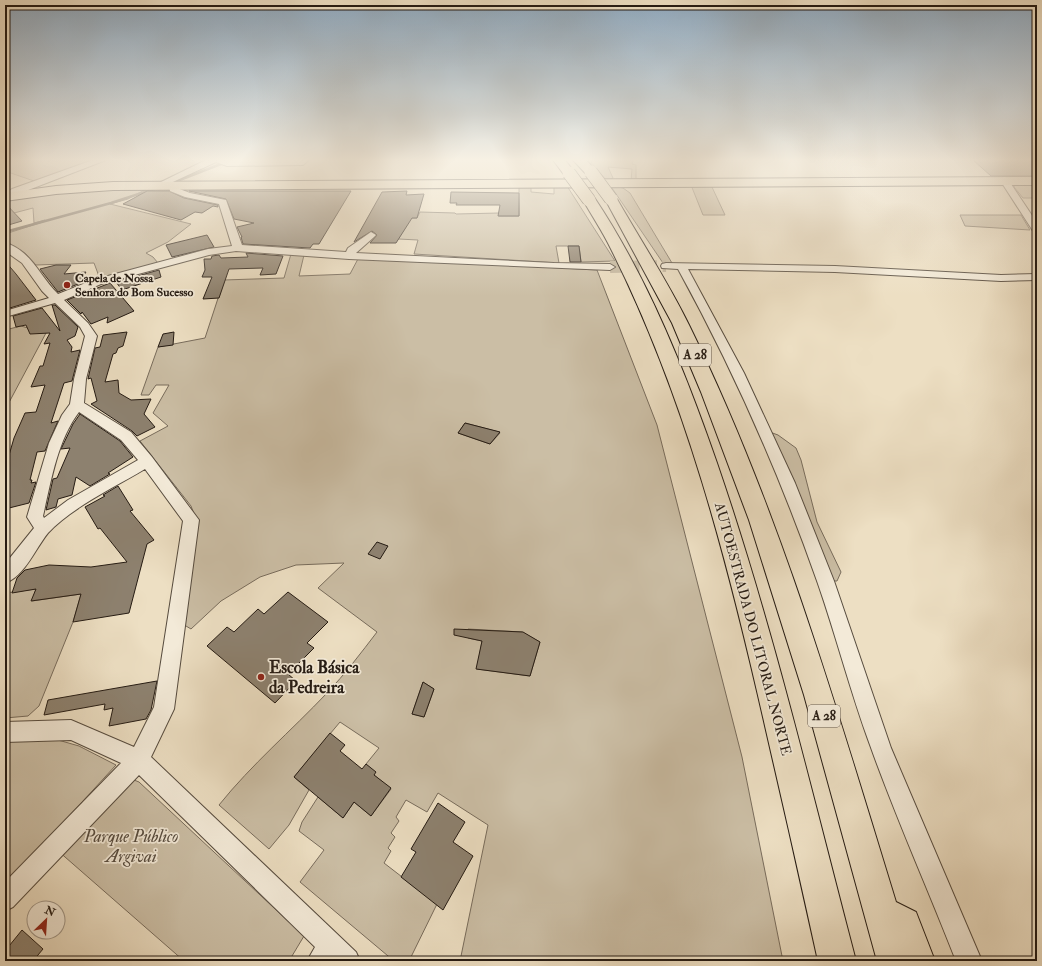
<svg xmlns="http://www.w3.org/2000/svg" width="1042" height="966" viewBox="0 0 1042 966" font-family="'IM FELL Double Pica',serif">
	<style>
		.green { fill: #cbbea5; stroke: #786c5c; fill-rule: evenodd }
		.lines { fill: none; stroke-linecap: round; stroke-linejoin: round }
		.stream { stroke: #746859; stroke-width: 2.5 }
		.building { fill: #8d816f; stroke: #251b13 }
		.street-tunnel { stroke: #c5b8a0; stroke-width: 12; stroke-dasharray: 12 5.5; stroke-linecap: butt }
		.street-casing { stroke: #574c3f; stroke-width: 2 }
		.primary-casing { stroke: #251b13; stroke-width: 2 }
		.highway-casing { stroke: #251b13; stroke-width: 2 }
		.street { fill: #f3ead8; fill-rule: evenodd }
		.primary { fill: #eddfc3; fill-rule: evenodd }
		.highway { fill: #eddfc3; fill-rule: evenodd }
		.highway-bridge-casing { stroke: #251b13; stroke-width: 14; stroke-linecap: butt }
		.highway-bridge { stroke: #eddfc3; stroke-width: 13 }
		.poi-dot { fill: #8f2418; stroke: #f3ead8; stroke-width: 1.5 }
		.labels { text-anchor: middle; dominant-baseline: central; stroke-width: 3.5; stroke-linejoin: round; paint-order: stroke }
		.far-poi-label { font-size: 12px; font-weight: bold; fill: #251b13; stroke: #f3ead8; text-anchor: start }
		.shield { fill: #f3ead8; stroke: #63594e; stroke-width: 1 }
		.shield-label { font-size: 13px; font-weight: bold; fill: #251b13 }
		.street-label { font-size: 14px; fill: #251b13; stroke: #f3ead8 }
		.near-poi-label { font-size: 17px; font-weight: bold; fill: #251b13; stroke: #f3ead8; text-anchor: start }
		.near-park-label { font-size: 17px; font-style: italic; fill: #574c3f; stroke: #f3ead8 }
	</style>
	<rect width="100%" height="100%" fill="#eddfc3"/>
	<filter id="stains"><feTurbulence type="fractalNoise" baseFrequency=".005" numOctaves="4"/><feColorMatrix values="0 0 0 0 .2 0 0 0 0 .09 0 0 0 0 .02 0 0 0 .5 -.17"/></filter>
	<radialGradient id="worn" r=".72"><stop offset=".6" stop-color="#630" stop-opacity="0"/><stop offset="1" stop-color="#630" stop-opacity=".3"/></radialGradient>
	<g class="green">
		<path d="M5,160h91l-62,21 -29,-10z"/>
		<path d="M589,160h44l-1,4 4,1v16h-5l1,-12 -24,-2 5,11 -6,3z"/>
		<path d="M1037,183v15h-14l-9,-11 1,-3z"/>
		<path d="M610,185l13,3 7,5 42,70h-9z"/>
		<path d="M691,185h20l14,30h-22z"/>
		<path d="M519,186h12v6l23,2v-8h13l48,75 -34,1 -2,-16h-23l3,17 -145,-9 4,-14 -39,-2 33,-20h5l3,-6 35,1 1,1 43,-1v3h20z"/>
		<path d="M148,188l-20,11 -18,5 81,20 -23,18 -22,11 7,4 5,6 -58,16 -6,-16 -58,2 -11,-12 -20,-12v-7l41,-13 -1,-1 -11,3 -1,-15 -19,5 -9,-3v-11l66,-8z"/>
		<path d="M960,215h61l9,15 -65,-4z"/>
		<path d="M291,254l13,1 -5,21 51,-2 9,-17 238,13 60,155 85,332 41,204h-323l28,-136 -50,-32 -11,19 -21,-12 -10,17 3,4 -8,12 4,4 -7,11 3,3 -7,12 53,41 -28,57h-15l-94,-79 24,-32 -25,-19 3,-9 16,-25 25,21 11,-16 17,14 20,-27 -17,-14 -8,-11 13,-16 -39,-26 -46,55 15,13 -20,35 -20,24 -50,-44c33,-41 72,-74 108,-112 18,-19 34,-40 50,-61l-59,-44 26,-25 -48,2 -36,12 -39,24 -30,28 -10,-6 15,-104 -5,-13 -51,-65 28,-15 -15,-13 16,-28h-13l-7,10h-8l17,-48 47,-9 19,-58 60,-2zM465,423l34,9 1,1 -10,11 -32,-11zM468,629l54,3 18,10 -10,34 -53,-7 5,-28 -14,-3zM423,682l11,7 -10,28 -12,-3z"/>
		<path d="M21,326l25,7 -41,77v-80z"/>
		<path d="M767,431l11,4 18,13 5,12 16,62 24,50 -4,9h-7z"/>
		<path d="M36,589l-4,12 49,-7 -8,28 -34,84 -11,10 -23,2v-125z"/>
		<path d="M12,738l46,2 21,6 37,19 -111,121v-147z"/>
		<path d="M134,780l5,2 165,154 -15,25h-105l-127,-111z"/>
	</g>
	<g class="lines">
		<g class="stream">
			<path d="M172,183l54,-21"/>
			<path d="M5,232l106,-29 46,-15"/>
		</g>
	</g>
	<g class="building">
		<path d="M973,160h64v16h-46z"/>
		<path d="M147,191h22l15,7 34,7v2l-5,-1 -11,7 -7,-1 -14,8 -58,-16z"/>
		<path d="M189,191h162l-32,53h-6l-3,4 -67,-4 -2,-7h1l-5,-10 17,-4 -20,-4 -8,-20z"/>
		<path d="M407,191l-1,4 18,-1 -7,24h-5l-16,25h-26l7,-8 -5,-4 -18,11 28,-50z"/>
		<path d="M451,192l68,1v23h-21l2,-11h-44l1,-2h-7z"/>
		<path d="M5,203l17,18 -17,5z"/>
		<path d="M207,235l7,12 -42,10 -6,-12z"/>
		<path d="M568,246h11l2,16h-11z"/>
		<path d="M246,253l37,3 -7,18 -16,1 3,-7 -34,1 -10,29 -16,1 9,-22h-10l3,-7 -1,-11h7l1,-3 7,-1 2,3 27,-1z"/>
		<path d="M5,261l11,13 20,26 -26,8 -5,-9z"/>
		<path d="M56,265h15l-7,9 22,-2 -8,12 -20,8 -18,-23z"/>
		<path d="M159,270l2,7 -39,13 -6,-8z"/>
		<path d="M110,283l24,28 -27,12 1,-6 -17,7 -9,-12 -1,2 -14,-14z"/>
		<path d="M52,305h3l23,22 -3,9 -8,4 5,7 -1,5 9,-2 -8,31 -8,2 -13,40 7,-2 -13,30 -8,1 -7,28h2l-1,3 5,-1 -7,21 -24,6v-40l9,-31 11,-25 11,-1 9,-27 -14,2 9,-21h3l7,-23 -6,1 6,-11 -20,1 -4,-9 -10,2 -3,-11 29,-8 18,23z"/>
		<path d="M127,332l-4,14 -5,2 -2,5 -3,1 -8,28 13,-2 1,13 12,7 20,-1 -7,15 11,13 -18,9 -5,-5 -41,-27 6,-3 -6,-23 -3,1 7,-31 5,-1 3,-12z"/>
		<path d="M174,332l-1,13 -15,2 5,-13z"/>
		<path d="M80,414l40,27 13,16 -25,16 2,1 -20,12 -14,-9 -4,18 -14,4 -2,8 -10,3 7,-31 4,-1 13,-30 -9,1 12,-25z"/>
		<path d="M465,423l35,9 -10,12 -32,-11z"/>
		<path d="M118,486l15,24 -3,1 24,29 -7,4 -18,69 -56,9 8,-28 -50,7 5,-12 -24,4 5,-15 8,-8 24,-5 42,2 36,-5 -27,-34 -2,1 -13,-22 20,-11 -2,-1z"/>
		<path d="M377,542l11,4 -8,13 -12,-5z"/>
		<path d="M288,592l40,30 -21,21 7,5 -26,26 8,7 -21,22 -68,-57 20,-19 7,5 24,-23 6,5z"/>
		<path d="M454,629l69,3 17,10 -10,34 -54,-7 6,-28 -28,-6z"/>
		<path d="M157,681l-6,29 -5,9 -37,7 4,-18 -9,2 1,-6 -61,11 4,-15z"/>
		<path d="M423,682l11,7 -10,28 -12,-3z"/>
		<path d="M330,733l15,12 -5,6 22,18 4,-5 10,8 -2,3 17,13 -20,28 -17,-14 -11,16 -49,-41z"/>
		<path d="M438,803l27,19 -12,20 20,14 -30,54 -42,-33 15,-25 -5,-3z"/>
		<path d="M22,930l21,19 -10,12h-28v-10z"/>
	</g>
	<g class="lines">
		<path class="street-tunnel" d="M610,267l56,-1"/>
		<g class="street-casing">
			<g id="street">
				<path d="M93,160h13l-101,39v-6l7,-4z"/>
				<path d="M206,160h103l-6,5 -76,1 -11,-4 -54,25h-6l-1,-2z"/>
				<path d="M1004,177l3,1 30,45v9l-4,-1 -33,-51z"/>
				<path d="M173,183l3,1 1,4 13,5 36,7 16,45 104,7 2,-4 23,-16 5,3 -2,2 -18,16 198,10 56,1 5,3 -5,3 -261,-11 -113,-8 -27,4 -108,29 -37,16 24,23 9,13 -11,43 -2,24 47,29 21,25 47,63 -25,189 -23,48 205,195 4,9h-53l8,-14 -176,-172 -126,132 -8,4v-29l116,-119 -50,-23 -66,2v-20l66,-2 63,27 20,-40 29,-186 -38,-52c-30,18 -74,39 -97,64 -13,16 -23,43 -43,50v-19l29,-36 -7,-11 22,-74 13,-28 8,-11 4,-25 11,-43 -5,-9 -25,-24 -50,14v-6l44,-13 -7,-7 -20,-28 -17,-12v-8c25,6 36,35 53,51l35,-14 115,-31 24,-3 -13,-42 -34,-7 -15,-6 -1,-5zM79,412l42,28 17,20 -70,40 -24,18 -1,-2c8,-34 14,-75 36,-104z"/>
				<path d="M666,263l169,3 166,9 36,-1v6l-36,1 -166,-9 -147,-3 56,104 51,110 39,98 57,167 91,213h-26c-28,-72 -60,-143 -86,-216 -20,-54 -34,-110 -53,-164 -38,-108 -84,-212 -139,-312l-16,-1 -1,-2 1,-2z"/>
			</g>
		</g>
		<g class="primary-casing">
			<path id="primary" d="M1037,177v8l-924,5 -57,4 -51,7v-8l51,-7 57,-4z"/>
		</g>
		<g class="highway-casing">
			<g id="highway">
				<path d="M553,160h12l10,13 -2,3h-8z"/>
				<path d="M573,160h13l11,12 -6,4 -4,-1z"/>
				<path d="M611,195l6,4c24,42 51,83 72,126 90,183 147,382 207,577l20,10 19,49h-58l-73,-266 -55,-175 -48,-128 -29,-69 -67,-124z"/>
				<path d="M589,196l5,1c54,81 91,174 123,266 56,163 95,331 139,498h-38c-17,-78 -35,-157 -53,-235 -37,-163 -79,-328 -154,-477 -8,-17 -19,-33 -28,-49z"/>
			</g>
		</g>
		<use href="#street" class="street"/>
		<use href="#primary" class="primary"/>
		<use href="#highway" class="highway"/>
		<g class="highway-bridge-casing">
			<g id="highway-bridge">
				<path d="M591,172l20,27"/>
				<path d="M569,173l20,27"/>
			</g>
		</g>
		<use href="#highway-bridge" class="highway-bridge"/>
	</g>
	<linearGradient id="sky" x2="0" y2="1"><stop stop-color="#8faac1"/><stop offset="0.54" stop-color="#f7f1e4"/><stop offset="1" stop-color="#f7f1e4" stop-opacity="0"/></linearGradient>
	<rect width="1042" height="296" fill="url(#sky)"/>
	<g class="poi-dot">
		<circle cx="67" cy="285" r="4"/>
		<circle cx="261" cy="677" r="4"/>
	</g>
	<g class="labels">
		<g class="far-poi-label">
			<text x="75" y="278">Capela de Nossa<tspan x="75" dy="14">Senhora do Bom Sucesso</tspan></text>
		</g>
		<g class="shield">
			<rect x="679" y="344" width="32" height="22" rx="3"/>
			<rect x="808" y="705" width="32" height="22" rx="3"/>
		</g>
		<g class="shield-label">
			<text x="695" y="355">A 28</text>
			<text x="824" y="716">A 28</text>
		</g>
		<g class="street-label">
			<text transform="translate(753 629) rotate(75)">AUTOESTRADA DO LITORAL NORTE</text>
		</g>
		<g class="near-poi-label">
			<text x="269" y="667">Escola Básica<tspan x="269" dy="20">da Pedreira</tspan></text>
		</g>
		<g class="near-park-label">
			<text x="131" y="836">Parque Público<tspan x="131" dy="20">Argivai</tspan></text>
		</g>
	</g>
	<rect width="1042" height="966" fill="none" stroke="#eddfc3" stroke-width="20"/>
	<rect x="6" y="6" width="1030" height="954" fill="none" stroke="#251b13" stroke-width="2"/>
	<rect x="10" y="10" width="1022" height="946" fill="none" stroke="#251b13"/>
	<g transform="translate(46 920) rotate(25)"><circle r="19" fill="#f3ead8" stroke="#a19789"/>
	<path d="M0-3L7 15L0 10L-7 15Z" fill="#8f2418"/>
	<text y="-6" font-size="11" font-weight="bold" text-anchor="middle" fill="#251b13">N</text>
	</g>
	<rect width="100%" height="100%" filter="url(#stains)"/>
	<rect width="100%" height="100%" fill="url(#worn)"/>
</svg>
